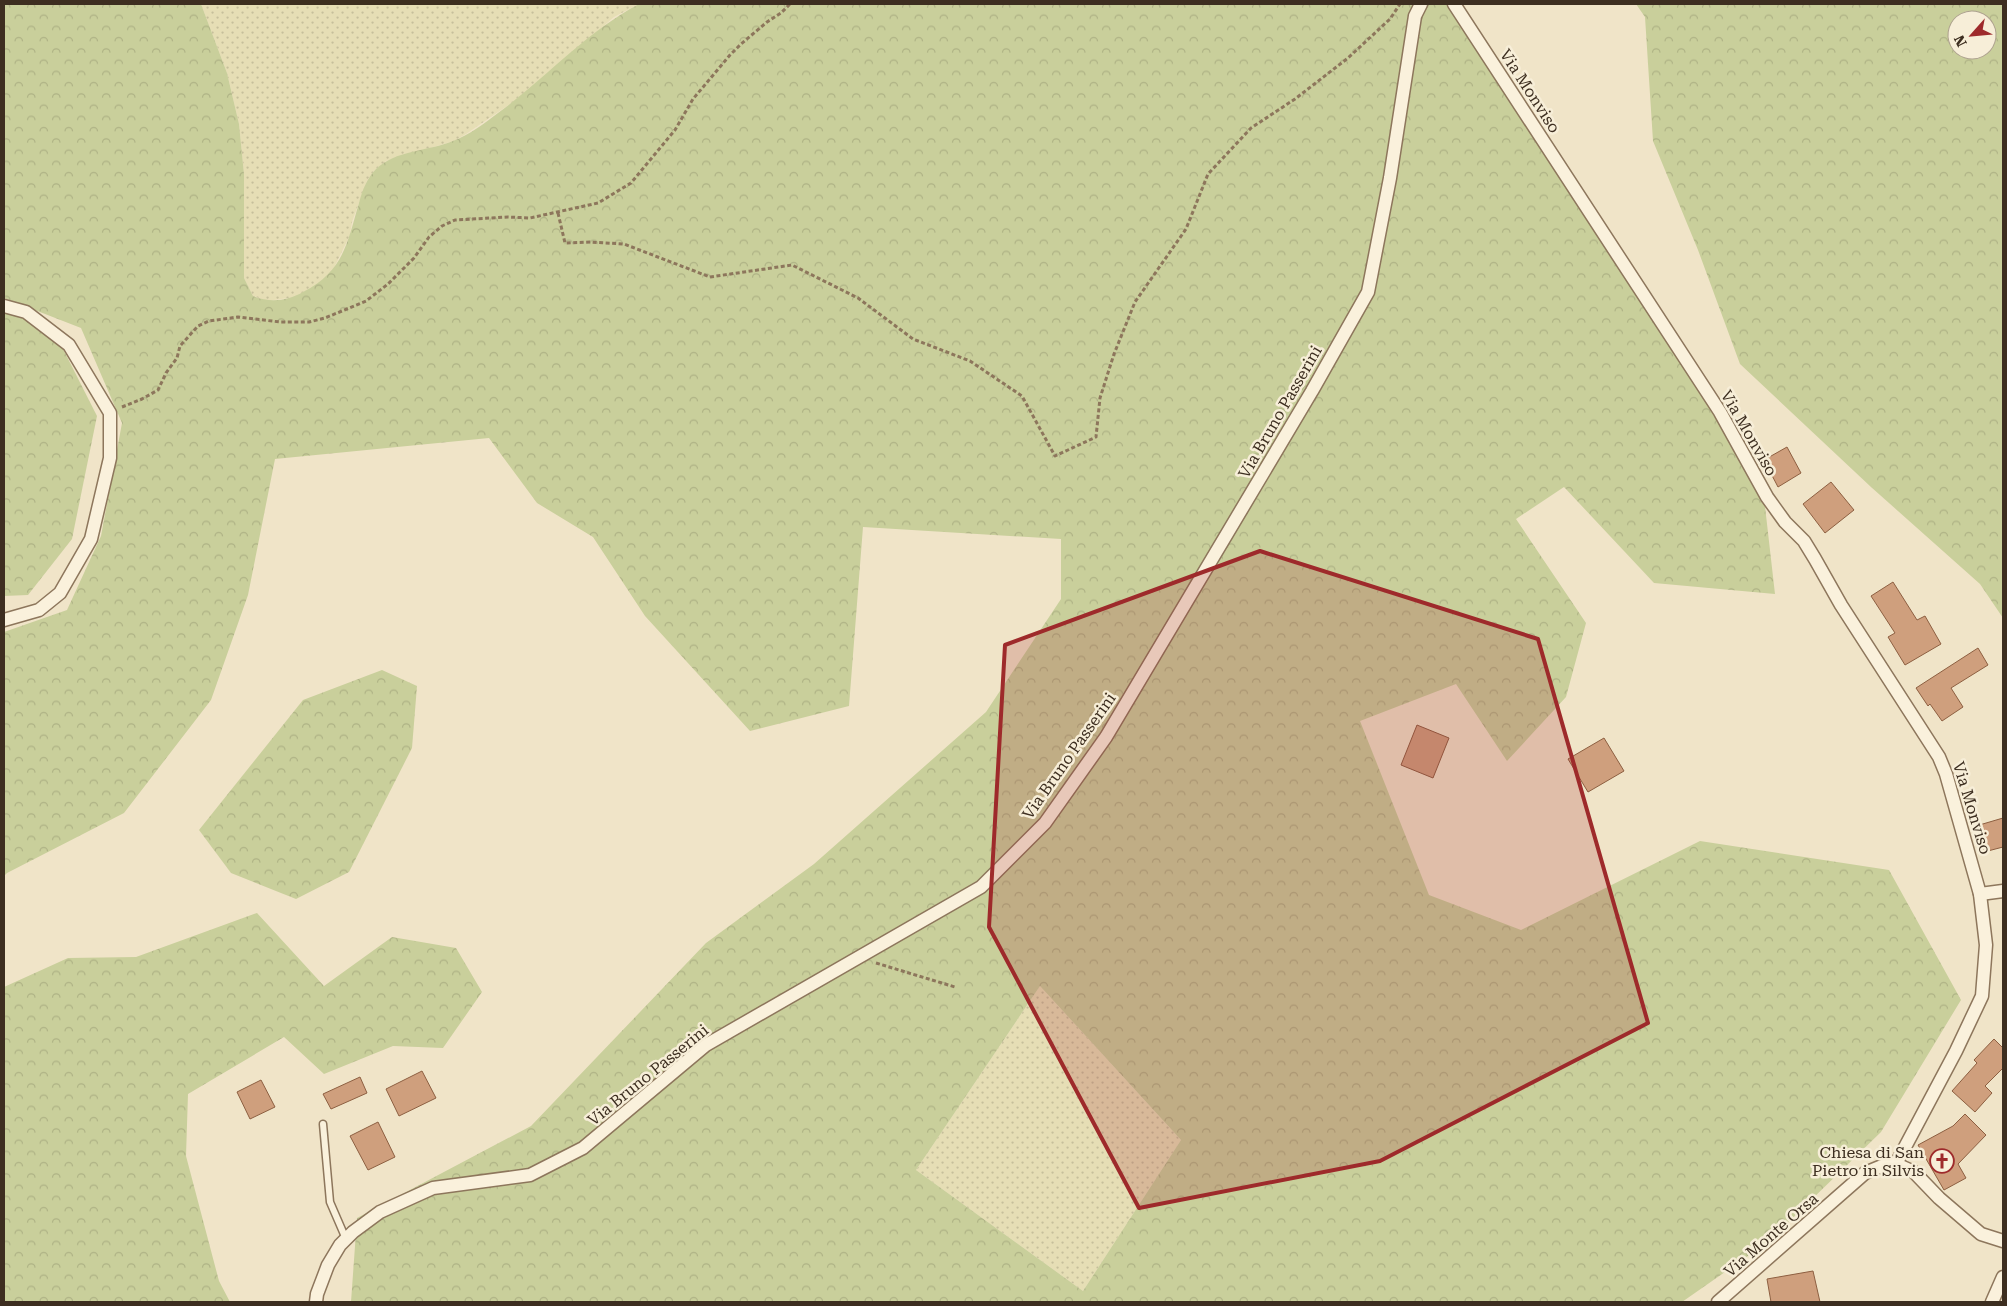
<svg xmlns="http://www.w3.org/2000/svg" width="2007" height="1306" viewBox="0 0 2007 1306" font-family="'Roboto Serif',serif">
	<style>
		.farmland { fill: url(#farmland-dots) }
		.forest { fill: url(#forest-crowns); fill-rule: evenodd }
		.building { fill: #cf9f7d; stroke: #8d5f41 }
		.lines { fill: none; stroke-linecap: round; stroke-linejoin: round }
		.lane-casing { stroke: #8d765c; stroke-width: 9 }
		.street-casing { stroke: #8d765c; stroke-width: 15 }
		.path { stroke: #8d765c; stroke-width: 3; stroke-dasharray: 4 2.5; stroke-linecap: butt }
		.lane { stroke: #faf1dc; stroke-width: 6 }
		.street { stroke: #faf1dc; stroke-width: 12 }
		.marked { fill: #9e2a2b; fill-opacity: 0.2; stroke: #9e2a2b; stroke-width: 4; stroke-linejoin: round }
		.labels { text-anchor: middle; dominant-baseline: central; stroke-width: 5; stroke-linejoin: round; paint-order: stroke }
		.street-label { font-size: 16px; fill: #3d2e20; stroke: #f7eed8 }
		.poi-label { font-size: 16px; fill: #3d2e20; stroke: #f7eed8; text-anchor: end }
	</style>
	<defs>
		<pattern id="farmland-dots" width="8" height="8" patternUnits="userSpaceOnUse" patternTransform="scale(1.25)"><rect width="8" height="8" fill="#e6deb5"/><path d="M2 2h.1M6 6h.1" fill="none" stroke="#c6bf9b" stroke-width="1.8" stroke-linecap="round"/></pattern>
		<pattern id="forest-crowns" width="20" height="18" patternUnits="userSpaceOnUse" patternTransform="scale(1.25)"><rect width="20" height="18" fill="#c9cf9b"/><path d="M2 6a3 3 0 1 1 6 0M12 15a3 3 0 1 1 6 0" fill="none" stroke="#aeb285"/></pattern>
	</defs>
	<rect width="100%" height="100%" fill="#f0e4c8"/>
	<g class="farmland">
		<path d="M201,4h438l-25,13 -88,76 -60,41 -12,7 -68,20 -12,10 -7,10 -15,41 -2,13 -17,35 -16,15 -22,12 -28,4 -14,-5 -9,-18v-104l-5,-50 -12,-51z"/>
		<path d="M1040,986l141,154 -98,151 -167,-121z"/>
	</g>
	<g class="forest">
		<path d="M4,4h197l26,69 12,51 5,50v104l9,18c17,7 34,5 50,-4 41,-21 44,-49 56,-89 3,-12 8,-25 17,-34 20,-19 53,-18 77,-28 16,-6 32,-18 45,-28 48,-35 88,-81 141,-109h808l315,476 13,114 -121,-11 -90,-96 -48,32 70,104 -20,74 -59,64 -51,-77 -96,37 69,174 92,35 179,-89 189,29 72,130 -80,132 -113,110 -86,60h-1331l6,-84 174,-92 175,-183 108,-79 172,-152 75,-113v-60l-198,-12 -14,179 -99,25 -105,-115 -52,-79 -56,-34 -48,-65 -214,21 -27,136 -37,105 -87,113 -117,60 -3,3v-244l63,-22 34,-74 21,-113 -41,-95 -77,-30zM1040,986l141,154 -98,151 -167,-121z"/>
		<path d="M1636,4h367v614l-23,-34 -109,-97 -131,-123 -42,-114 -45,-109 -8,-124zM1957,20h30v30h-30z"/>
		<path d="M4,304l54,35 39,77 -25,123 -44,56 -24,1z"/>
		<path d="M382,670l35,16 -5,62 -63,124 -53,27 -65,-26 -32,-43 104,-130z"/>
		<path d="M257,913l67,73 68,-49 64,11 26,44 -39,56 -50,-2 -69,28 -40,-37 -96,57 -2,62 33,125 11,21h-226v-315l64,-29 68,-1z"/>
	</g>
	<g class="building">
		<path d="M1787,447l14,26 -23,14 -14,-27z"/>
		<path d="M1831,482l23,28 -29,23 -22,-29z"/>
		<path d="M1893,582l24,38 8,-4 16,28 -36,21 -17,-28 7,-4 -24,-37z"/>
		<path d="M1978,648l10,17 -37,23 12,19 -21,14 -12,-17 -2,2 -12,-18z"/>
		<path d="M1417,725l32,13 -16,40 -32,-13z"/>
		<path d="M1604,738l20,33 -36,21 -20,-33z"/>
		<path d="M2003,818v29l-19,5 -8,-26z"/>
		<path d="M1994,1039l9,9v20l-18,18 7,7 -17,19 -23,-21 25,-28 -3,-3z"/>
		<path d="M422,1071l14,27 -37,18 -13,-27z"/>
		<path d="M360,1077l7,16 -36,16 -8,-15z"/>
		<path d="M261,1080l14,27 -25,12 -13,-27z"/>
		<path d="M1965,1114l21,21 -28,29 8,14 -22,12 -26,-45 35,-19z"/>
		<path d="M378,1122l17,35 -27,13 -18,-34z"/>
		<path d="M1813,1271l7,31h-49l-4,-23z"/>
	</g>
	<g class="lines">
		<g class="lane-casing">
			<path id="lane" d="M323,1124l7,78 16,37"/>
		</g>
		<g class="street-casing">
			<g id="street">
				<path d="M1454,4l266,408 47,85 18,25 19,19 11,18 26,46 98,152 7,17 34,120 6,51 -4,51 -26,55 -60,113"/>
				<path d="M4,306l22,6 43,33 41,68v45l-19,81 -31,54 -21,17 -35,10"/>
				<path d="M1980,894l23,-3"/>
				<path d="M1896,1164l18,8 25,26 42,36 22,7"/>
				<path d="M316,1302l1,-8 11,-29 12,-20 13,-13 27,-20 53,-24 97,-13 53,-27 123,-103 275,-158 64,-64 61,-86 206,-346 56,-99 22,-114 25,-162 6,-12"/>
				<path d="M1718,1302l147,-129 17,-7 14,-2"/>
				<path d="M1992,1302l11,-25"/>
			</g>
		</g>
		<g class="path">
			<path d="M558,213l7,30 25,-1 34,2 86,33 82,-12 66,33 55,41 57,22 52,35 33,60 41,-19 4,-39 14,-44 21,-52 51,-73 22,-55 43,-46 44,-29 53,-41 42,-39 10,-15"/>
			<path d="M122,407l20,-8 16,-9 8,-17 11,-15 3,-12 18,-20 11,-5 29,-4 42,5h29l16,-4 41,-17 22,-17 26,-26 15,-21 13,-11 13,-6 53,-3 22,1 68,-15 33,-20 44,-53 18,-31 37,-44 11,-11 26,-22 14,-9 9,-9"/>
			<path d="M876,963l79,24"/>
		</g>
		<use href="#lane" class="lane"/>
		<use href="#street" class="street"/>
	</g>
	<path class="marked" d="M1260,551l278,88 110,384 -268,138 -241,47 -150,-281 16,-282z"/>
	<defs>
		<g id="church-ring" transform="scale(1.25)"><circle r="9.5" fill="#f7eed8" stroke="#9e2a2b" stroke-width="1.5"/><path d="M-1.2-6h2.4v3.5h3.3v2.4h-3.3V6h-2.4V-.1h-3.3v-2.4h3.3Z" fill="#9e2a2b"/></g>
	</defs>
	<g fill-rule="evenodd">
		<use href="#church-ring" x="1942" y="1161"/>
	</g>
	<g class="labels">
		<g class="street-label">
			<text transform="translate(1530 91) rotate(57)">Via Monviso</text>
			<text transform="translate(1280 412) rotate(-60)">Via Bruno Passerini</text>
			<text transform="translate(1749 433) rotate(60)">Via Monviso</text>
			<text transform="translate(1069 756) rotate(-55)">Via Bruno Passerini</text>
			<text transform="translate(1972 808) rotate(73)">Via Monviso</text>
			<text transform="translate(648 1075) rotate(-39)">Via Bruno Passerini</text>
			<text transform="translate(1771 1235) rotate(-41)">Via Monte Orsa</text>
		</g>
		<g class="poi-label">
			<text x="1924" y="1152">Chiesa di San<tspan x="1924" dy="18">Pietro in Silvis</tspan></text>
		</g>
	</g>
	<rect width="2007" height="1306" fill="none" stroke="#3d2e20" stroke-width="10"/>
	<g transform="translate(1972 35) rotate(243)"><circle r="24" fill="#f7eed8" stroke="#ada18e"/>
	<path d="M0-4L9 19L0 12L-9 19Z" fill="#9e2a2b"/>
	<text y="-8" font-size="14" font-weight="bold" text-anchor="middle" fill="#3d2e20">N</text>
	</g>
</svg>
